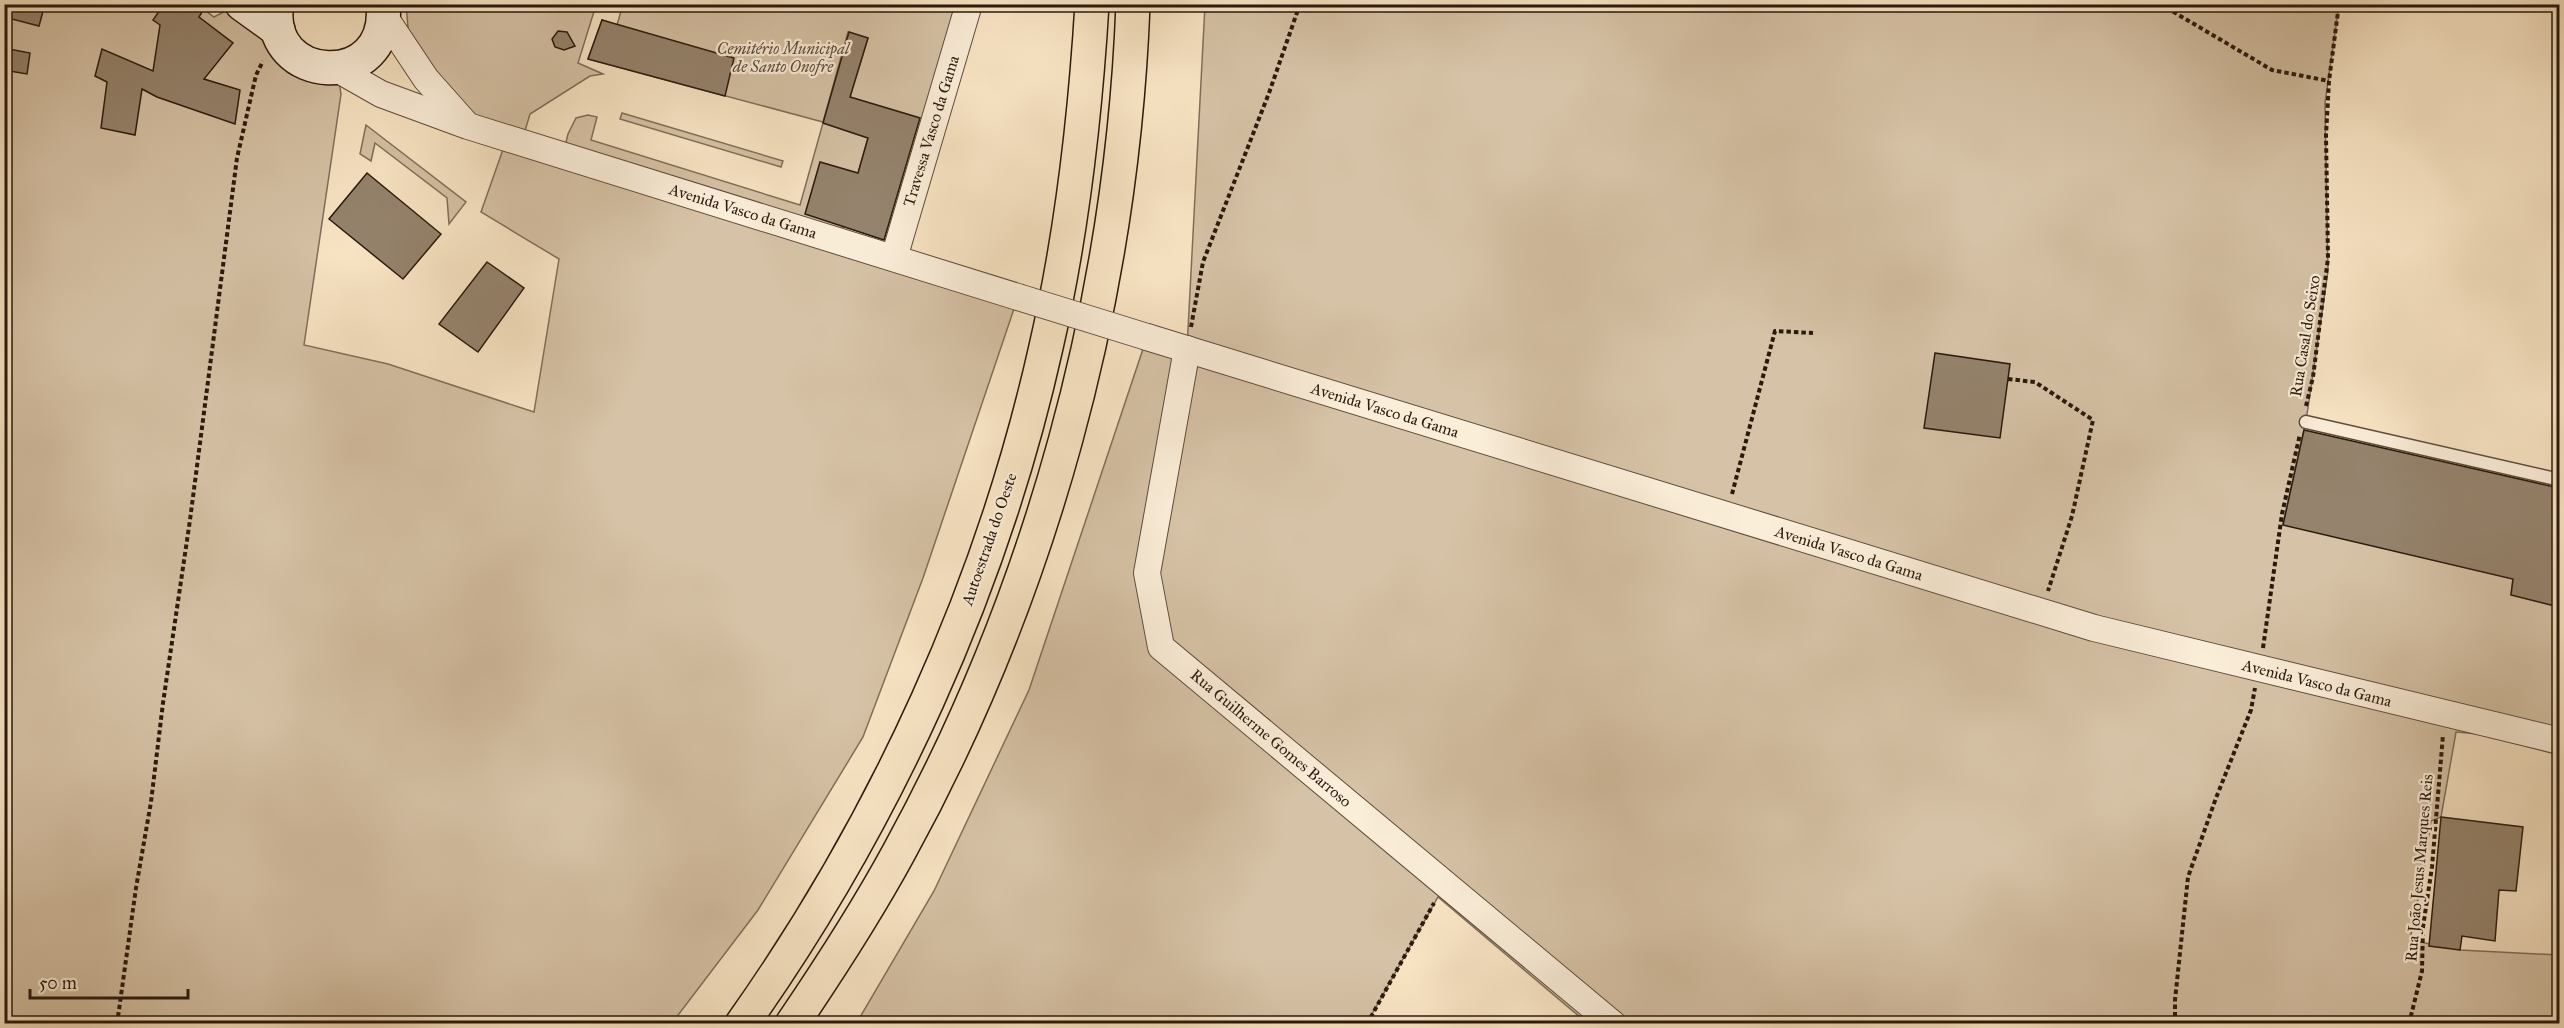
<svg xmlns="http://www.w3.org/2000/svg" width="2564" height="1028" viewBox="0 0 2564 1028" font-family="'IM FELL Great Primer',serif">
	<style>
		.green { fill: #d6c2a6; stroke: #806e5a; stroke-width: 1.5 }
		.building { fill: #95836d; stroke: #29190d; stroke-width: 1.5 }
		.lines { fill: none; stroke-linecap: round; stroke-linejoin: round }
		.lane-casing { stroke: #5d4c3b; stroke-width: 15 }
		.street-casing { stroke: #5d4c3b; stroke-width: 28 }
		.secondary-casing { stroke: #29190d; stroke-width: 36 }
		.highway-casing { stroke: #29190d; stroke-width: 36 }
		.path { stroke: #29190d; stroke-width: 4; stroke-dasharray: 4.5 3; stroke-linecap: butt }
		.lane { stroke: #fbeed9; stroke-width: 12 }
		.street { stroke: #fbeed9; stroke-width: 26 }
		.secondary { stroke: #fbeed9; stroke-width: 33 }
		.highway { stroke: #f9e5c5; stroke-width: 33 }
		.street-bridge-casing { stroke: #5d4c3b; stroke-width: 28; stroke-linecap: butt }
		.street-bridge { stroke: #fbeed9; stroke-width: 26 }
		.labels { text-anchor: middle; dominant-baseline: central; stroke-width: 4.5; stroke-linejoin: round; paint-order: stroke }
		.park-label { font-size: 16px; font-style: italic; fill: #5d4c3b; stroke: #fbeed9 }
		.street-label { font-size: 16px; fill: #29190d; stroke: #fbeed9 }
	</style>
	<rect width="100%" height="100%" fill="#f9e5c5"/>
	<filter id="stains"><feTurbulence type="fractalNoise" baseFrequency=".00333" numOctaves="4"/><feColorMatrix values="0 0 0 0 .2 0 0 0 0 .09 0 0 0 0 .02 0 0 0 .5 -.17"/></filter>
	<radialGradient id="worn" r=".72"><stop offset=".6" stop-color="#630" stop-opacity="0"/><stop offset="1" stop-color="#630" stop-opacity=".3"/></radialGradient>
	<g class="green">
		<path d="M623,4l346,1 -35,117 -84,-25 18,-59 -20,-6 -25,90 -235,-63 14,-39 15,5z"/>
		<path d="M5,5h193l16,12 23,-12 100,64 4,25 -37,251 84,19 146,48 25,-153 -78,-47 26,-74 -39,-12 -77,-102 17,3 -2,-22h190l-18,58 25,11 -13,2 -60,38 -8,27 41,13 5,-20 8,-16 12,-3 9,2 -6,23 209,65 23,-82 45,15 -29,103 179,56 -95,281 -60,159 -105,173 -86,113 -667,1z"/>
		<path d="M1205,5h1134l-14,98 3,168 -22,150 -23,103 230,55 -2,16 48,12v148l-80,-21 -23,-2 -15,85 -10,4 -6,43 -15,76 50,10 99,5v68h-972l-149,-126 -71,126 -511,1 78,-133 95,-201 118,-353 40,12z"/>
		<path d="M622,113l161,48 -2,6 -161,-48z"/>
		<path d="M366,125l100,77 -17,22 -2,-26 -72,-55 -4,18 -11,-7z"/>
	</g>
	<g class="building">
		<path d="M4,4h41l-6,22 -35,-9z"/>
		<path d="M164,4h27l11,8 -3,5 34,26 -29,36 36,11 -5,34 -78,-27 -15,-8 -7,46 -34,-7 6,-46 -12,-6 7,-27 51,22 7,-46 -7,-5z"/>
		<path d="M602,20l132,38 -9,38 -137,-37z"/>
		<path d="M558,31l9,1 8,14 -11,4 -9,-3 -3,-8z"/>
		<path d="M849,32l19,6 -18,59 70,21 -36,122 -79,-26 15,-52 38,11 10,-35 -45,-15z"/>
		<path d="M4,48l26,5 -3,21 -23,-4z"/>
		<path d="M367,173l74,61 -38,45 -74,-60z"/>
		<path d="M487,262l37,26 -46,64 -39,-28z"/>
		<path d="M1935,353l75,11 -10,74 -76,-10z"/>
		<path d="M2304,430l255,58v119l-48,-12 2,-16 -230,-54z"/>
		<path d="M2441,817l82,10 -7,64 -17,-1 -4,51 -33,-5 -2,14 -31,-4z"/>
	</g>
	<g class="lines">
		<g class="lane-casing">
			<path id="lane" d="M2306,422l254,58"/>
		</g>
		<g class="street-casing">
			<g id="street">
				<path d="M384,16l42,63 40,45"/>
				<path d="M337,69l44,25 87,32 550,171"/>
				<path d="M894,258l75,-254"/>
				<path d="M1147,337l947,291 466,113"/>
				<path d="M1187,349l-40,224 14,74 452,377"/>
			</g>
		</g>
		<g class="secondary-casing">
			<g id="secondary">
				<path d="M242,4l36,26"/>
				<path d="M277,4c-14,81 115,89 106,0"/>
			</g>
		</g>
		<g class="highway-casing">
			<g id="highway">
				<path d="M742,1024c143,-202 250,-435 304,-677 26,-113 39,-227 46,-343"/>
				<path d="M792,1024c38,-56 75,-113 107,-172 142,-258 223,-554 234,-848"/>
			</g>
		</g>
		<g class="path">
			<path d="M2160,4l112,66 57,11"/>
			<path d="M1191,327l12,-65 66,-169 31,-89"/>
			<path d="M2008,379l27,3 58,38 -21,96 -24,75"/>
			<path d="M2306,406l7,-29 15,-119 -2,-123 3,-54 10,-77"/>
			<path d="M1732,494l43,-163 38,2"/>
			<path d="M2263,648l19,-134 18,-80"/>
			<path d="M117,1024l19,-136 15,-86 12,-99 27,-183 47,-362 19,-83 7,-14"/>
			<path d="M1367,1024l67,-121"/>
			<path d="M2175,1024v-24l13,-123 28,-79 35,-88 4,-22"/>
			<path d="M2409,1024l13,-53 1,-44 9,-60 11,-132"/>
		</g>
		<use href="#lane" class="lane"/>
		<use href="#street" class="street"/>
		<use href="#secondary" class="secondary"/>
		<use href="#highway" class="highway"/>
		<g class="street-bridge-casing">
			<path id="street-bridge" d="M1018,297l129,40"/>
		</g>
		<use href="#street-bridge" class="street-bridge"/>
	</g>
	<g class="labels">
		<g class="park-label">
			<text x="783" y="48">Cemitério Municipal<tspan x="783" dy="18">de Santo Onofre</tspan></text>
		</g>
		<g class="street-label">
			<text transform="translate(931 131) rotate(-73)">Travessa Vasco da Gama</text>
			<text transform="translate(743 211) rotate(17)">Avenida Vasco da Gama</text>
			<text transform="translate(2305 336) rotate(-81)">Rua Casal do Seixo</text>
			<text transform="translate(1385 410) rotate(17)">Avenida Vasco da Gama</text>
			<text transform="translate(989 539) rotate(-71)">Autoestrada do Oeste</text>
			<text transform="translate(1849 553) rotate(17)">Avenida Vasco da Gama</text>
			<text transform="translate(2317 683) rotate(14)">Avenida Vasco da Gama</text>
			<text transform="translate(1271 738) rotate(40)">Rua Guilherme Gomes Barroso</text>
			<text transform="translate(2419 868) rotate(-85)">Rua João Jesus Marques Reis</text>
		</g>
	</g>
	<rect width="2564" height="1028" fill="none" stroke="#f9e5c5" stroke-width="24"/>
	<rect x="6" y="6" width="2552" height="1016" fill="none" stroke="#29190d" stroke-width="3"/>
	<rect x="12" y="12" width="2540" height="1004" fill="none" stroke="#29190d" stroke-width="1.5"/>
	<path d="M30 989v9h158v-9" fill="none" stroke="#29190d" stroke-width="3"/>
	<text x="39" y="989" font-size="18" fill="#29190d" stroke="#fbeed9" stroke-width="4.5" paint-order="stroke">50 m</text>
	<rect width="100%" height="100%" filter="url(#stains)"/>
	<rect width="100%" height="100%" fill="url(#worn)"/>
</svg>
